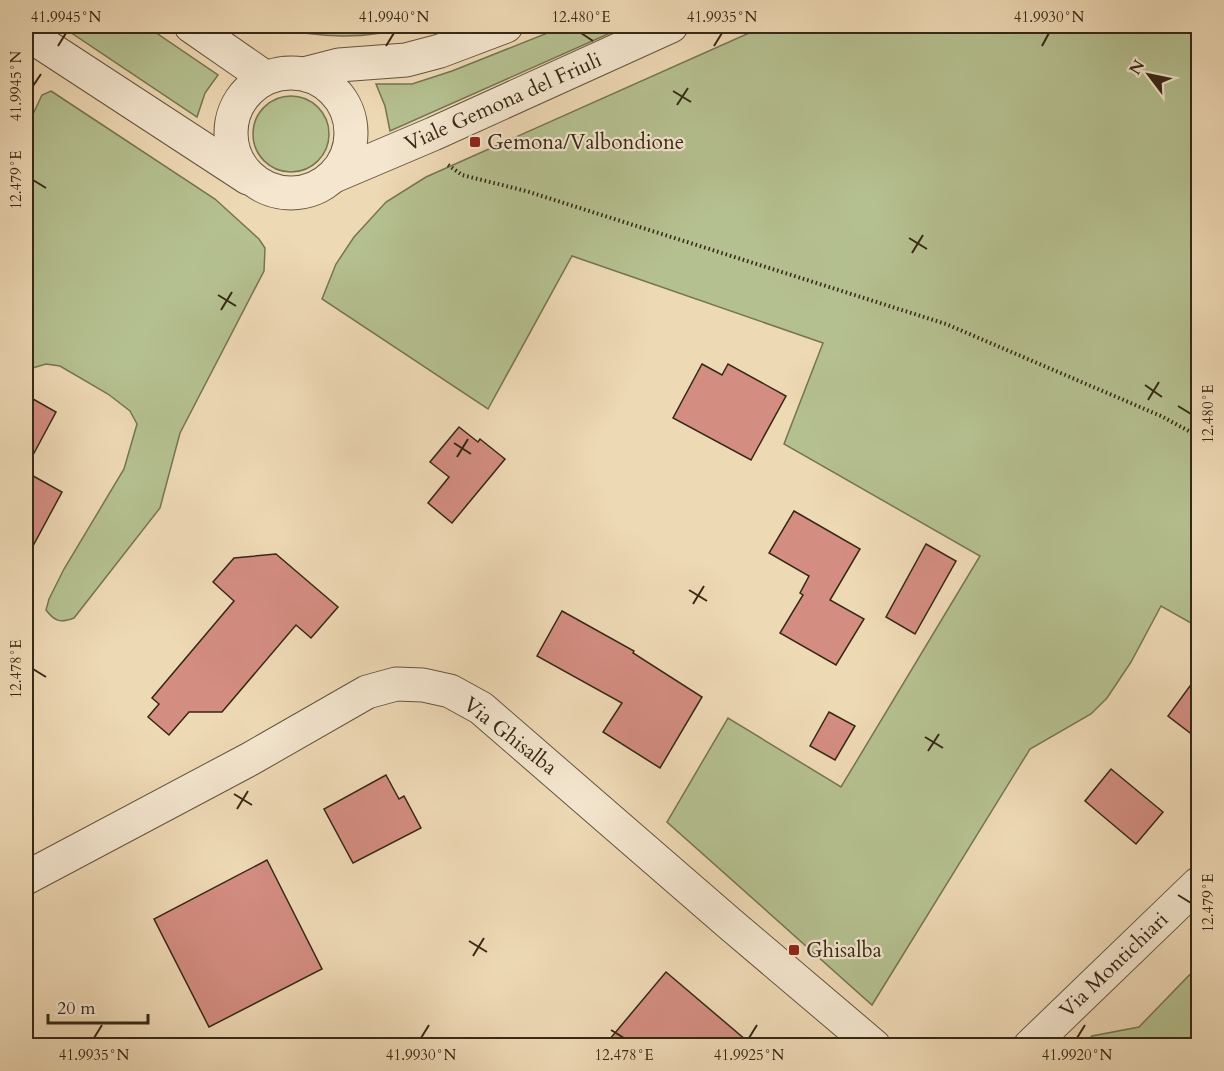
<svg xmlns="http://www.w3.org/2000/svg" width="1224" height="1071" viewBox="0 0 1224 1071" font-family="Cardo,serif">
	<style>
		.green { fill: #b5c090; stroke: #767452; stroke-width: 1.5 }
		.building { fill: #d38d81; stroke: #362815; stroke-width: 1.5 }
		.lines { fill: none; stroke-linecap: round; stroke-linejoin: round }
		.minor-casing { stroke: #64543d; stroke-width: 35 }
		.path { stroke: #362815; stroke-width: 4; stroke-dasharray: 1.5 3; stroke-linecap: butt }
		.minor { stroke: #f4e6cf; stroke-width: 33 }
		.ticks { fill: none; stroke: #362815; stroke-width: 2 }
		.poi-dot { fill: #8f2418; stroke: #f4e6cf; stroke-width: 2 }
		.labels { text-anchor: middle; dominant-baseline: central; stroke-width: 4.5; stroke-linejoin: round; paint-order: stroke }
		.street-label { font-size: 21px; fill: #362815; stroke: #f4e6cf }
		.poi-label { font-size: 21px; fill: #362815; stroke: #f4e6cf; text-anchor: start }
		.neatline { fill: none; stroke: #362815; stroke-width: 2 }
		.ticks-label { font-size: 15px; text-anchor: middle; fill: #362815 }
	</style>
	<rect width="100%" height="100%" fill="#eed9b5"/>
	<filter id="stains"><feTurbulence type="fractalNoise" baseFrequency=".00333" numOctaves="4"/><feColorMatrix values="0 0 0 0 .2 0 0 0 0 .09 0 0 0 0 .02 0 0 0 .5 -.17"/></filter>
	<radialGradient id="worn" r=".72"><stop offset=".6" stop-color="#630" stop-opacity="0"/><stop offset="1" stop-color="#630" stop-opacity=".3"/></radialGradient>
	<g class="green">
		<path d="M61,26h85l72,49 -13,18 -8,24z"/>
		<path d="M271,26h142c-48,14 -94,13 -142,0z"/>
		<path d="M565,26h61l-236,105 -5,-25 -9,-22h36l40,-13z"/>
		<path d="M765,26h433v601l-37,-21 -30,56 -24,36 -16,16 -61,35 -158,256 -205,-183 61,-104 113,69 139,-231 -196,-112 39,-101 -251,-87 -84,153 -166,-110 14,-35 18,-27 32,-35 40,-25z"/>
		<path d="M51,91l164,108 44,40 6,9 -1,23 -84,162 -20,75 -86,110c-13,5 -19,4 -28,-8l3,-11 15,-30 60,-100 13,-45 -7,-13 -22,-17 -48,-28 -14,-2 -20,6v-241l16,-34z"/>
		<circle cx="291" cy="134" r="38"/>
		<path d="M1198,966v79h-115l9,-9 47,-9z"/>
	</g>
	<g class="building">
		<path d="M702,364l20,11 6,-11 58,32 -35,64 -78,-42z"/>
		<path d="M26,395l30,17 -30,56z"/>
		<path d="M459,427l19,15 2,-3 25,20 -53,64 -24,-20 21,-26 -19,-15z"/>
		<path d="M26,472l36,20 -36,67z"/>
		<path d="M794,511l66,38 -30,51 34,19 -28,46 -56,-32 23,-38 -3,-2 9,-17 -40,-23z"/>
		<path d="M926,544l30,17 -41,73 -29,-17z"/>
		<path d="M276,554l62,53 -27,31 -15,-13 -74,87h-33l-20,23 -21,-18 11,-13 -7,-6 82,-97 -21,-19 21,-24z"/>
		<path d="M562,611l72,40 -1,2 69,44 -42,71 -57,-36 19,-29 -85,-47z"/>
		<path d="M1198,675v64l-30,-23z"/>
		<path d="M829,712l26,14 -20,34 -25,-14z"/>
		<path d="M1111,769l52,43 -27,32 -51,-43z"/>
		<path d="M386,775l13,24 5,-3 17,32 -68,35 -29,-54z"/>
		<path d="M267,860l55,109 -113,58 -55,-108z"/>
		<path d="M666,972l87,74h-149z"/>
	</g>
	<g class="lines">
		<g class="minor-casing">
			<g id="minor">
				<path d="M191,26l75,52"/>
				<path d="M26,33l222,145"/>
				<circle cx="291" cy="133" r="60"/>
				<path d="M304,74l35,-9 67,-5 34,-9 66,-25"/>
				<path d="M334,176l99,-42 238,-108"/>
				<path d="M26,878l224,-119 117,-67 29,-8 27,1 27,6 31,17 248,215 145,123"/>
				<path d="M1030,1046l168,-162"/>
			</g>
		</g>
		<path class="path" d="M448,165l14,10 64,16 420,133 215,92 37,20"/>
		<use href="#minor" class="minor"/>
	</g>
	<path class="ticks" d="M581,33l12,8M58,46l8,-13M386,46l8,-13M714,46l8,-13M1042,46l7,-13M33,86l8,-12M673,91l18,11M677,105l11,-17M33,180l13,8M909,238l18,11M912,253l11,-18M218,295l18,11M221,310l11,-18M1145,385l17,12M1148,400l11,-18M1178,406l13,8M454,443l17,11M457,457l11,-18M689,590l18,11M693,604l11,-18M33,669l13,8M925,737l18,11M928,751l11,-17M234,794l18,11M237,809l11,-18M1178,895l13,8M469,941l18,11M473,956l11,-18M611,1030l13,8M94,1038l8,-13M421,1038l8,-13M749,1038l8,-13M1077,1038l8,-13"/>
	<g class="poi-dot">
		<rect x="469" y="136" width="12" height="12" rx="3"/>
		<rect x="788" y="944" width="12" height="12" rx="3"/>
	</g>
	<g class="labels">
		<g class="street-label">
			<text transform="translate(503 102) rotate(-24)">Viale Gemona del Friuli</text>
			<text transform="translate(510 736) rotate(38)">Via Ghisalba</text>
			<text transform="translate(1114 965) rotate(-44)">Via Montichiari</text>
		</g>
		<g class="poi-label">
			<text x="487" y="142">Gemona/Valbondione</text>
			<text x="806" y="950">Ghisalba</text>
		</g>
	</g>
	<rect width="1224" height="1071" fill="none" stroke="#eed9b5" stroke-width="66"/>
	<g transform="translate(1149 75) rotate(302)" stroke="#f4e6cf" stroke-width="4.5" paint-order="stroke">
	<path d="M0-4.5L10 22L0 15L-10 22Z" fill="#362815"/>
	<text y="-9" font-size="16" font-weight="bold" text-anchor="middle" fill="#362815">N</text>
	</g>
	<path d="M48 1014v9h100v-9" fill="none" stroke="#362815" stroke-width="3"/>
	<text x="57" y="1014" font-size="18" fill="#362815" stroke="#f4e6cf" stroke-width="4.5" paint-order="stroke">20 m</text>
	<rect x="33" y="33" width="1158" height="1005" class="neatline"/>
	<g class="ticks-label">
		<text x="66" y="22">41.9945°N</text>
		<text x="394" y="22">41.9940°N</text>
		<text x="581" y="22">12.480°E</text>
		<text x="722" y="22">41.9935°N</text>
		<text x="1049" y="22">41.9930°N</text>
		<text transform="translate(16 86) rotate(-90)" y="5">41.9945°N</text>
		<text transform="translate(16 180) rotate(-90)" y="5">12.479°E</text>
		<text transform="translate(1208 414) rotate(-90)" y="5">12.480°E</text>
		<text transform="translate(16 669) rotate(-90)" y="5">12.478°E</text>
		<text transform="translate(1208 903) rotate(-90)" y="5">12.479°E</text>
		<text x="94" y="1060">41.9935°N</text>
		<text x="421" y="1060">41.9930°N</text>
		<text x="624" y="1060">12.478°E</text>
		<text x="749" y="1060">41.9925°N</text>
		<text x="1077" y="1060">41.9920°N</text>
	</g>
	<rect width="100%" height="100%" filter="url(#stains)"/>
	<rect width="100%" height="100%" fill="url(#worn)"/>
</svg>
